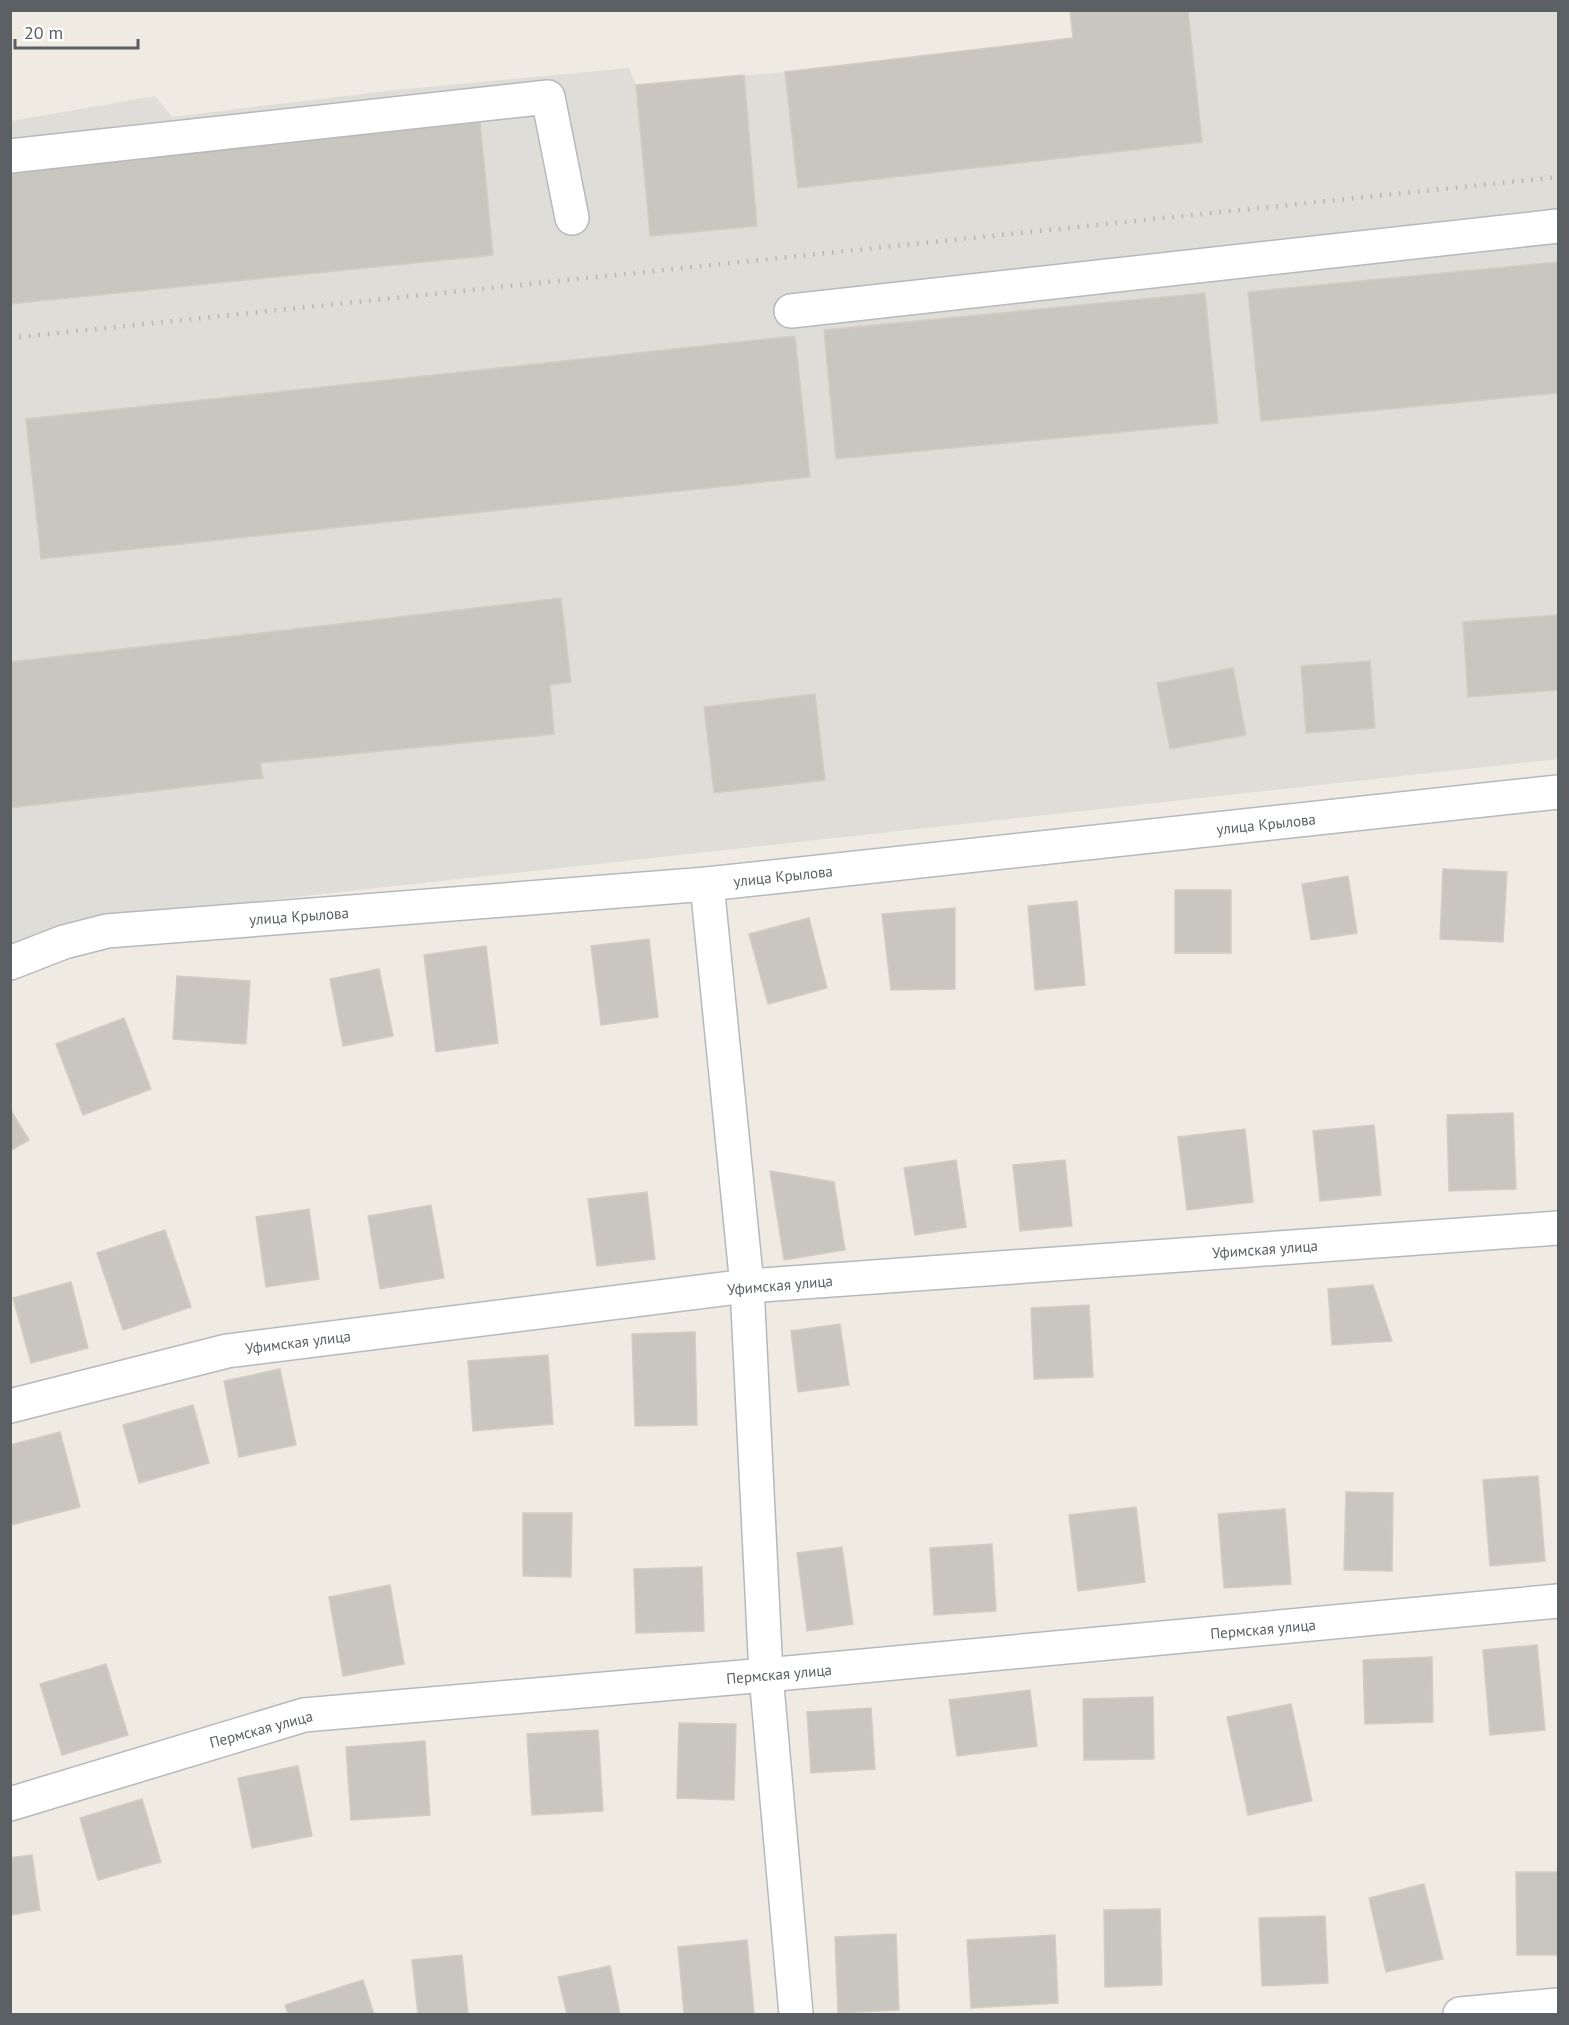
<svg xmlns="http://www.w3.org/2000/svg" width="1569" height="2025" viewBox="0 0 1569 2025" font-family="'PT Sans',sans-serif">
	<style>
		.industrial { fill: #dfddd7 }
		.building { fill: #c9c6c0; stroke: #d3cdc1; stroke-width: 1.5 }
		.lines { fill: none; stroke-linecap: round; stroke-linejoin: round }
		.minor-casing { stroke: #b5b9be; stroke-width: 36 }
		.minor { stroke: #fff; stroke-width: 33 }
		.rail { stroke: #b4b5b5; stroke-width: 4.5; stroke-dasharray: 1.5 8; stroke-linecap: butt }
		.labels { text-anchor: middle; dominant-baseline: central; stroke-width: 4.5; stroke-linejoin: round; paint-order: stroke }
		.street-label { font-size: 15px; fill: #5b6064; stroke: #fff }
	</style>
	<rect width="100%" height="100%" fill="#efebe3"/>
	<path class="industrial" d="M1070,11h488v748l-1445,158 -102,34v-830l144,-25 17,21 223,-27 234,-22 7,17 149,-13 288,-34z"/>
	<g class="building">
		<path d="M1070,10h118l14,132 -404,46 -13,-116 288,-34z"/>
		<path d="M744,75l13,151 -107,10 -14,-151z"/>
		<path d="M480,122l13,133 -483,49v-135z"/>
		<path d="M1558,262v131l-297,28 -13,-129z"/>
		<path d="M1205,293l13,130 -382,36 -12,-129z"/>
		<path d="M795,336l15,141 -769,82 -15,-140z"/>
		<path d="M561,598l10,84 -21,3 4,49 -294,29 3,15 -253,30v-146z"/>
		<path d="M1558,615v75l-90,7 -5,-75z"/>
		<path d="M1370,661l5,67 -69,5 -5,-67z"/>
		<path d="M1233,668l13,67 -76,14 -13,-66z"/>
		<path d="M815,694l10,86 -111,13 -10,-86z"/>
		<path d="M1443,869l64,3 -4,70 -63,-3z"/>
		<path d="M1348,876l9,57 -46,7 -9,-56z"/>
		<rect x="1175" y="890" width="56" height="63"/>
		<path d="M1077,901l8,84 -50,5 -7,-84z"/>
		<path d="M955,908v81l-64,1 -9,-76z"/>
		<path d="M809,918l18,70 -59,16 -19,-70z"/>
		<path d="M649,939l9,78 -57,8 -10,-79z"/>
		<path d="M486,946l12,97 -62,9 -12,-97z"/>
		<path d="M379,969l14,67 -50,10 -13,-67z"/>
		<path d="M177,976l73,5 -4,63 -73,-5z"/>
		<path d="M124,1018l27,71 -68,26 -27,-71z"/>
		<path d="M10,1109l19,31 -19,11z"/>
		<path d="M1513,1113l3,76 -67,2 -2,-76z"/>
		<path d="M1374,1125l7,70 -61,6 -7,-70z"/>
		<path d="M1245,1129l8,73 -66,8 -9,-73z"/>
		<path d="M956,1160l10,67 -51,8 -11,-67z"/>
		<path d="M1065,1160l7,66 -52,5 -7,-66z"/>
		<path d="M770,1171l64,11 11,68 -61,10z"/>
		<path d="M647,1192l8,67 -58,7 -9,-67z"/>
		<path d="M431,1205l13,73 -64,11 -12,-73z"/>
		<path d="M309,1209l10,70 -53,8 -10,-70z"/>
		<path d="M165,1230l26,77 -68,23 -26,-77z"/>
		<path d="M71,1282l17,66 -57,15 -18,-65z"/>
		<path d="M1373,1285l19,56 -60,4 -4,-56z"/>
		<path d="M1089,1305l4,72 -59,2 -3,-71z"/>
		<path d="M840,1324l9,61 -51,7 -7,-61z"/>
		<path d="M695,1332l2,93 -62,1 -3,-92z"/>
		<path d="M548,1355l5,69 -80,7 -5,-70z"/>
		<path d="M280,1369l16,76 -57,12 -15,-76z"/>
		<path d="M193,1405l16,58 -70,20 -16,-58z"/>
		<path d="M60,1432l20,75 -69,18 -1,-80z"/>
		<path d="M1538,1476l7,85 -55,5 -7,-86z"/>
		<path d="M1346,1492l47,1 -1,78 -48,-1z"/>
		<path d="M1136,1507l9,75 -67,9 -9,-76z"/>
		<path d="M1285,1509l6,75 -67,4 -6,-74z"/>
		<path d="M523,1513h49l-1,64 -48,-1z"/>
		<path d="M992,1544l4,67 -62,4 -4,-67z"/>
		<path d="M842,1547l11,77 -46,7 -10,-78z"/>
		<path d="M702,1567l2,64 -68,2 -2,-64z"/>
		<path d="M390,1585l14,79 -61,12 -14,-79z"/>
		<path d="M1537,1645l8,85 -55,5 -7,-85z"/>
		<path d="M1432,1657l1,65 -68,2 -2,-64z"/>
		<path d="M106,1664l22,71 -66,20 -22,-71z"/>
		<path d="M1030,1690l7,56 -80,10 -8,-56z"/>
		<path d="M1153,1697l1,62 -70,1 -1,-61z"/>
		<path d="M1291,1704l21,97 -64,14 -21,-98z"/>
		<path d="M871,1708l4,61 -64,4 -4,-61z"/>
		<path d="M679,1723l57,1 -2,76 -57,-2z"/>
		<path d="M598,1730l5,81 -71,4 -5,-81z"/>
		<path d="M425,1741l5,74 -79,5 -5,-73z"/>
		<path d="M298,1766l14,70 -60,12 -14,-70z"/>
		<path d="M142,1799l19,63 -63,18 -18,-62z"/>
		<path d="M32,1855l8,55 -30,5v-57z"/>
		<path d="M1516,1872h42v83h-41z"/>
		<path d="M1424,1884l19,75 -57,13 -17,-74z"/>
		<path d="M1160,1909l2,76 -57,2 -1,-77z"/>
		<path d="M1325,1916l3,67 -66,3 -3,-68z"/>
		<path d="M896,1934l3,76 -61,3 -3,-76z"/>
		<path d="M1055,1935l3,68 -87,5 -4,-68z"/>
		<path d="M747,1940l7,74h-70l-6,-67z"/>
		<path d="M462,1955l6,59h-50l-6,-54z"/>
		<path d="M610,1966l10,48h-53l-9,-37z"/>
		<path d="M363,1980l11,34h-86l-3,-9z"/>
	</g>
	<g class="lines">
		<g class="minor-casing">
			<g id="minor">
				<path d="M10,156l538,-59 24,121"/>
				<path d="M791,311l767,-85"/>
				<path d="M707,884l40,402 19,389 30,339"/>
				<path d="M10,963l54,-21 43,-11 600,-47 851,-92"/>
				<path d="M10,1406l217,-55 520,-65 811,-58"/>
				<path d="M10,1804l294,-89 462,-40 792,-74"/>
				<path d="M1460,2014l98,-9"/>
			</g>
		</g>
		<use href="#minor" class="minor"/>
		<path class="rail" d="M10,338l1548,-161"/>
	</g>
	<g class="labels">
		<g class="street-label">
			<text transform="translate(1266 824) rotate(-6)">улица Крылова</text>
			<text transform="translate(783 876) rotate(-6)">улица Крылова</text>
			<text transform="translate(299 916) rotate(-4)">улица Крылова</text>
			<text transform="translate(1265 1249) rotate(-4)">Уфимская улица</text>
			<text transform="translate(780 1285) rotate(-5)">Уфимская улица</text>
			<text transform="translate(298 1342) rotate(-7)">Уфимская улица</text>
			<text transform="translate(1263 1629) rotate(-5)">Пермская улица</text>
			<text transform="translate(779 1674) rotate(-5)">Пермская улица</text>
			<text transform="translate(261 1729) rotate(-15)">Пермская улица</text>
		</g>
	</g>
	<rect width="1569" height="2025" fill="none" stroke="#5b6064" stroke-width="24"/>
	<path d="M15 39v9h123v-9" fill="none" stroke="#5b6064" stroke-width="3"/>
	<text x="24" y="39" font-size="18" fill="#5b6064" stroke="#ffffff" stroke-width="4.5" paint-order="stroke">20 m</text>
</svg>
